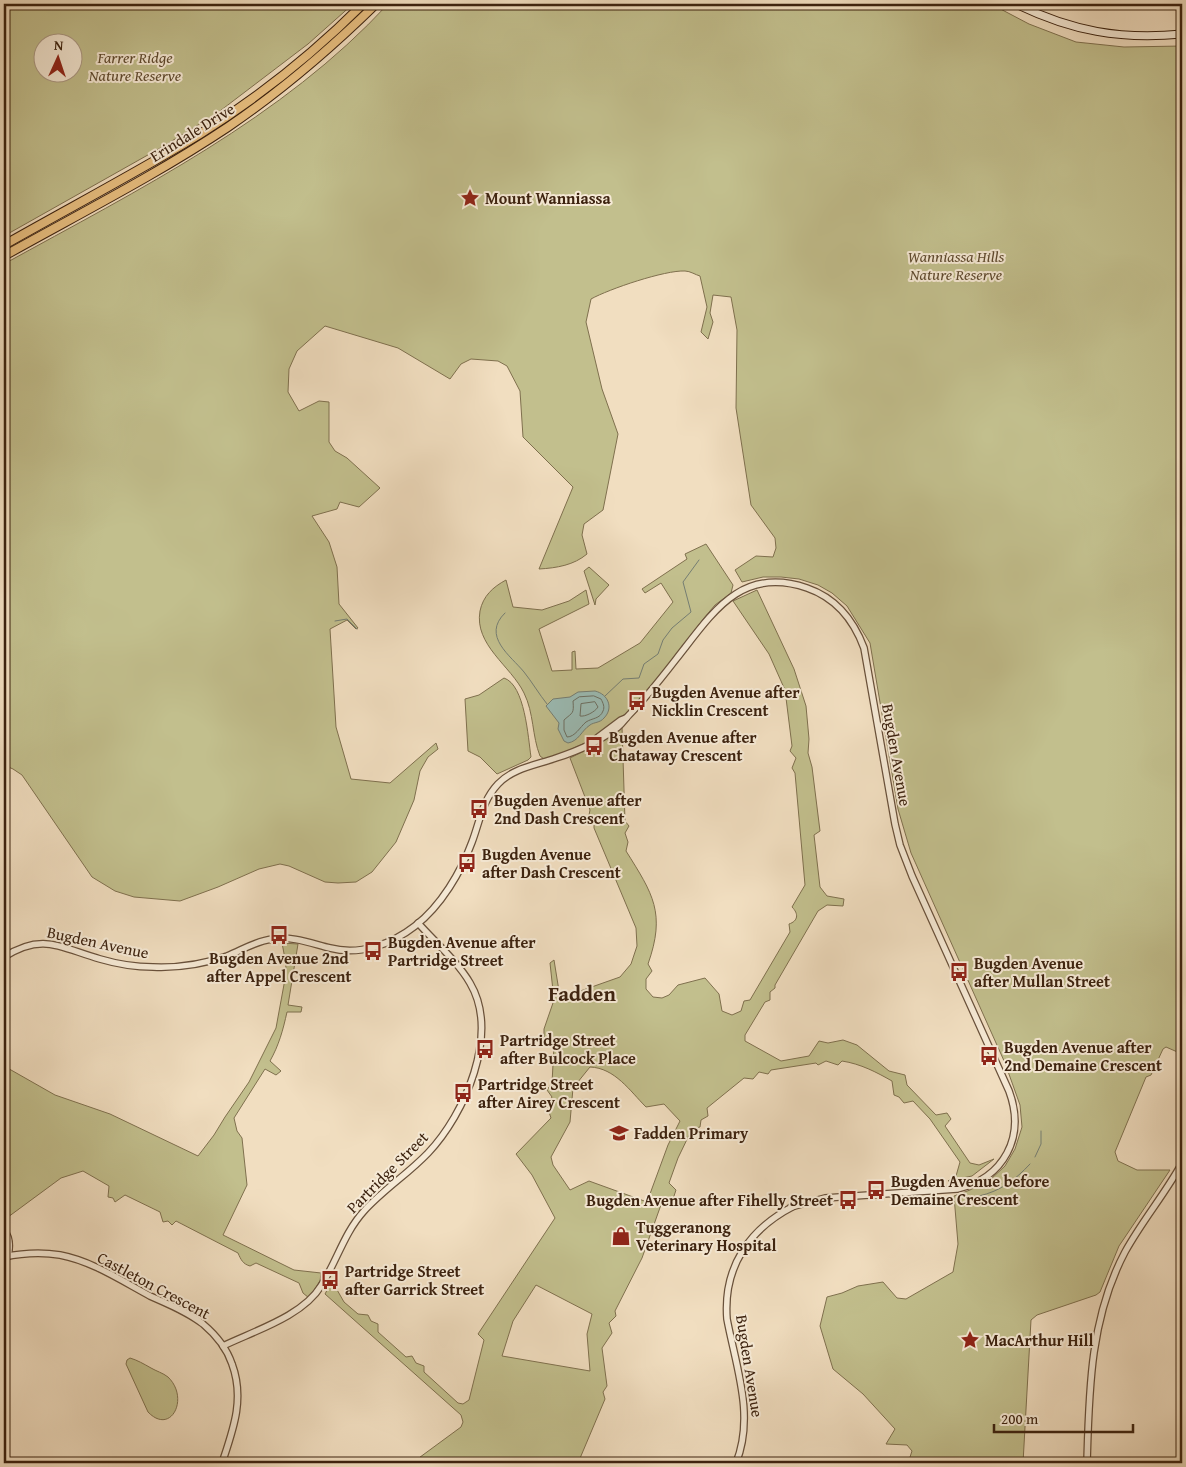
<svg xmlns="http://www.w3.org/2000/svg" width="1186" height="1467" viewBox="0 0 1186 1467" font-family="'Gentium Book Plus',serif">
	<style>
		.green { fill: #c2bf8d; stroke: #7f704e; fill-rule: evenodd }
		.water { fill: #9bbcb5; stroke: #757e73 }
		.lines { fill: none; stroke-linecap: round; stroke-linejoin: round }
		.shore { stroke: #6c6f62; stroke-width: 1 }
		.stream { stroke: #757e73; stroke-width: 1 }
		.tertiary-casing { stroke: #69513b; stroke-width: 8 }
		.secondary-casing { stroke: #3c220f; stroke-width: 9 }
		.primary-casing { stroke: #3c220f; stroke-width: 10 }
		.tertiary { stroke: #f6ead6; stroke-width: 5.5 }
		.secondary { stroke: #f6ead6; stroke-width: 7 }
		.primary { stroke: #e8bf80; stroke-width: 8 }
		.labels { text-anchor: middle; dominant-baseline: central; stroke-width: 4; stroke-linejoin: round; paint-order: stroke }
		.park-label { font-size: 16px; font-style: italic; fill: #5e492e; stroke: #f6ead6 }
		.street-label { font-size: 16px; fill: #3c220f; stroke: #f6ead6 }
		.poi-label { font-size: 16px; font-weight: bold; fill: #3c220f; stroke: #f6ead6; text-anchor: start }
		.district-label { font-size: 21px; font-weight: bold; fill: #3c220f; stroke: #f6ead6 }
	</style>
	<rect width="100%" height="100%" fill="#f1dec0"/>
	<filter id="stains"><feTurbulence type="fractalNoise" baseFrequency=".004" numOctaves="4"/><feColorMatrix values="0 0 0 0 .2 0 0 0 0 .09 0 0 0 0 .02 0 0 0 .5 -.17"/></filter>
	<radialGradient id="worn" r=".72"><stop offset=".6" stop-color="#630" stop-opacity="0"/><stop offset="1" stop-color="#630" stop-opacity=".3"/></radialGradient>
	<g class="green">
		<path d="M4,4h349l-45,40 -92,70 -54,33 -158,89zM42,42h30v30h-30z"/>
		<path d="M388,4h603l38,20 47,18 48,5 58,-1v1008l-16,-7 -3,2 -12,26 -5,2 -31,75 3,9 19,9h33l-51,76 -19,46 -4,3 -59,20 -6,5 -8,143h-115l4,-12 -5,-6 -21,-1 9,-15 -32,-35 -30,-25 -13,-43 7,-29 15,-4 16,-7 25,-4 14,16 9,1 47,-27 5,-28 -4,-48 16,-6 21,-11 14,-13 10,-17 7,-22 -2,-22 -15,-42 -94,-210 -13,-44 -28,-166 -23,-37 -15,-13 -14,-8 -19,-6 -18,-2h-18l-21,5 -7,-12 21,-14 17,1 3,-9 -1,-10 -24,-33 -15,-97 1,-78 -6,-33 -18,-2 -3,18 3,9 -5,17 -7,-7 6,-25 -7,-31c-4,-1 -10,-5 -15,-5 -20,-1 -76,18 -94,28l-5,23 16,67 16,45 -15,76 -19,14 -2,11 5,19c-13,11 -30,14 -48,15l34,-82 -50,-50 -3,-46 -13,-25 -9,-5 -27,-2 -10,5 -11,15 -52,-31 -73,-22 -28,25 -8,18 -1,23 11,19 20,-10 10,1v40l6,9 12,7 33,30 -21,19 -19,-5 -3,7 -25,7 17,26 8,25 2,37 19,24 -2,1 -9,-9 -17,9 6,98 15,52 39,4 46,-40 2,6 -10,8 -8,14 -6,29 -18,42 -24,30 -16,10 -18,1 -13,-1 -36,-16 -9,-2 -21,5 -41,18 -38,14 -46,-4 -19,-6 -23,-14 -70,-102 -9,-6 -9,-4v-501c134,-74 279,-146 384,-260z"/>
		<path d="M706,544l27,41 -2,8 -16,12 -11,13 -55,72 -15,16 -18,16 -31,21 -27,12 -14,4 -4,-3c-8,-20 -6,-43 -16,-63 -13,-27 -50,-48 -44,-82 3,-15 13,-24 26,-31l7,27 29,3 27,-9 17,-11 3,14 -50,25 13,42 20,-1v-18l3,-1 1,18 22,-1 42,-25 33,-41 -12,-19 -16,10 -3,-4 45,-30 -2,-5z"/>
		<path d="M589,567l20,18 -13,14 -1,6 -11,-34z"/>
		<path d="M757,590l37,79 12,37 3,33 -1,14 4,14 8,64 -6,4 6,52 7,9 17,3 -1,7 -16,-1 -9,6 -43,74v3l-5,4v8l-5,2 -20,33v6l36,20 28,-5 10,-15 9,2 15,-3 14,5 32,26 16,4 2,10 29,30 11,-2 4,6 -6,7 25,37 9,2 15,-6 -22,17 -24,5 8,-5 4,-14 -30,-43 -17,-18 -9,2 -5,-6 -5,-2 -2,-14c-16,-9 -31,-17 -50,-20l-4,4 -12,-4 -8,4 -2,-2 -45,7 -3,4 -9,-2 -6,7 -9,-1 -37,30 1,8 -7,4 -1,7 -8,2 -14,29 -9,25 7,7 -3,9 -11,3 -20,56 -27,53 1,5 -7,7 3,10 -10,15 5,38 -4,6 2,7 -27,64h-166l49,-36 2,-5 -2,-7 -136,-121 7,-13 12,21 14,12 10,1 3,6 7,3v8l28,25 6,-1 4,7 8,3v6l34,31 5,1 6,-4 15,-60 -6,-6 77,-116 -23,-43 -16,-21 35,-36 -4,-12 5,-9 -5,-7 5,-7 2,-37 -10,-7v-10l10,-29 -4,-37 4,-3 5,31 10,4 51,-18 11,-13 6,-18 -1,-18 -42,-100v-8l-5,-5 1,-5 -20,-52 26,-13 26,-18 3,94 4,5 -4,7 3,9 -2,9c27,43 40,62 22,113l4,7 -6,8v10l7,8 9,1 7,-3 9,-10 27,-7 14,16 3,17 10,4 9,-4 3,-10 6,-1 40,-68 -1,-8c9,-3 10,-10 3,-17l13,-22 -10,-112 -3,-5 4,-10 -6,-7 2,-5 -7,-56 -16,-36 -36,-53zM590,1067c25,1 40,24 56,40l18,-3 16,17 -12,24 -21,57 -58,-21 -19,9 -17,-25 -2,-8 19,-35 3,-34zM536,1285l56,29 -5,20 3,37 -88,-15 11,-35z"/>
		<path d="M504,678c21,7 24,59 27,79l-3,3 -31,14 -17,-17 -12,-6 -3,-52 14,-4z"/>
		<path d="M282,943l16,1 -10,61 14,2 -1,5h-14c-4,18 -8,33 -17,49l11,10 -5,4 -11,-6 -31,49 3,13 5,7 5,47 -24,50 71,35 27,3 -1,8 -11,17 -6,-5 -4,-10 -43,-20 -6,3c-7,-2 -9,-6 -12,-13l-62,-32 -4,4 -4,-4 -5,1 -3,-10 -35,-17 -10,7 -2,-4 -5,-1 1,-11 -26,-15 -22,7 -57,42v-154l51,29 55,19 88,42 16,-21 11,-18 24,-35 27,-54 9,-49 1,-15z"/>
		<path d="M130,1358c7,2 14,6 21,10 5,3 12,5 17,9 22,21 3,59 -20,35l-22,-48 1,-4z"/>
	</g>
	<path class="water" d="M595,691c13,3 19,17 9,27 -4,5 -10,4 -14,7 -9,6 -11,16 -22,18l-4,-2 -6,-12 1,-6 -13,-17 7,-7 17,-2 8,-5z"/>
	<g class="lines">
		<g class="shore">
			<path d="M594,696l7,3c2,4 4,8 2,12 -3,8 -11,7 -17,11 -6,5 -11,15 -19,15l-3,-7v-10c9,-8 10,-6 9,-19l6,-4z"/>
			<path d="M595,702l3,5c-3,5 -13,10 -18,9l1,-12z"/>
		</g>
		<g class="stream">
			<path d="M505,613c-24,23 6,43 19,59 8,10 15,22 23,32"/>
			<path d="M335,621l12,-2 10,10"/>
			<path d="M605,696l18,-17 16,-1 5,-14 14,-10 5,-14 9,-12 19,-16 -8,-30 16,-22"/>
			<path d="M1035,1157l6,-13v-13"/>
			<path d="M979,1196c22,-5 36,-16 51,-32"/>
		</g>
		<g class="tertiary-casing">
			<g id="tertiary">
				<path d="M597,738l24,-18 5,-2"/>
				<path d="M4,957c39,-25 57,-9 96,2 17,5 35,8 53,8 25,1 51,-3 74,-11 15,-6 29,-15 45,-17 21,-3 38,4 58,9 30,8 62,-4 85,-22 26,-20 46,-54 57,-84 8,-21 10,-41 26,-58 15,-16 38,-19 58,-26 22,-7 44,-17 62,-31 5,-4 7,-8 11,-12 20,-20 37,-43 55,-66 33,-43 62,-82 123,-61 29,10 47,33 57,60l31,176 5,21 12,31 97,215c17,46 -5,87 -52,98l-132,9 -34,9"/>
				<path d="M4,1230c6,7 6,17 4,26"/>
				<path d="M4,1257c19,-4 37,-5 56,-2 32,6 62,26 90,41 18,8 38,16 53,28 13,11 24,25 29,40 13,35 1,66 -10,99"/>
				<path d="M223,1346c31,-15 80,-30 98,-60 16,-25 23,-53 43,-75 20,-22 44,-37 64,-58 37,-39 72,-119 42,-170 -12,-21 -35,-41 -52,-60"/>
				<path d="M736,1463c19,-47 0,-96 -9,-144 -4,-52 22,-90 67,-113"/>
				<path d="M1087,1463c2,-72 3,-145 38,-211 17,-31 40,-58 57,-89"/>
			</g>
		</g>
		<g class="secondary-casing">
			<path id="secondary" d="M1016,4c56,27 104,36 166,30"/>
		</g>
		<g class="primary-casing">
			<g id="primary">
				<path d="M4,245c65,-37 132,-72 196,-111 59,-37 114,-81 163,-130"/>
				<path d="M4,256c75,-42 152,-81 224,-129 53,-36 102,-78 148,-123"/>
			</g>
		</g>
		<use href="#tertiary" class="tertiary"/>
		<use href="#secondary" class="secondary"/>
		<use href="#primary" class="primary"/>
	</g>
	<defs>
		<g id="sight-bare" transform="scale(1.5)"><path d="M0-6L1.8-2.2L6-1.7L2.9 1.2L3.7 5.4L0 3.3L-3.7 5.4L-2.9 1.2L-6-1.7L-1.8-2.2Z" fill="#8f2418" stroke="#f6ead6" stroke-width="2.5" paint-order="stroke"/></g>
		<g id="bus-bare" transform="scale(1.5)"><path d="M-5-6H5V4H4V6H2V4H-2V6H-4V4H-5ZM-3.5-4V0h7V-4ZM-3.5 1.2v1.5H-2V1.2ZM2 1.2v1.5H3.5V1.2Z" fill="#8f2418" stroke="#f6ead6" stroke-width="2.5" paint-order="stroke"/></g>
		<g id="school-bare" transform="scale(1.5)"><path d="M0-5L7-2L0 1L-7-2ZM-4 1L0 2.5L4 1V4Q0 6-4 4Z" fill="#8f2418" stroke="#f6ead6" stroke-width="2.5" paint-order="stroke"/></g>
		<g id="shop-bare" transform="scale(1.5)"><path d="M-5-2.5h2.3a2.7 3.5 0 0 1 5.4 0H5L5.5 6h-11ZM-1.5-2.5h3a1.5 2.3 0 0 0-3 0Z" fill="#8f2418" stroke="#f6ead6" stroke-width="2.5" paint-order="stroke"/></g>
	</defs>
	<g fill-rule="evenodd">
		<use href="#sight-bare" x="470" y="198"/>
		<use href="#bus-bare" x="637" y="701"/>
		<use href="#bus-bare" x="594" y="746"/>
		<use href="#bus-bare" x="479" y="809"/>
		<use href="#bus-bare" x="467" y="863"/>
		<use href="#bus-bare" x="279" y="935"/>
		<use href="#bus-bare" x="373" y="951"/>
		<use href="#bus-bare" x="959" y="972"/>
		<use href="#bus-bare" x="485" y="1049"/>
		<use href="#bus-bare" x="989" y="1056"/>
		<use href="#bus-bare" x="463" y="1093"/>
		<use href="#school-bare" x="619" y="1133"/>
		<use href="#bus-bare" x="876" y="1190"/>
		<use href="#bus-bare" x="848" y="1200"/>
		<use href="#shop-bare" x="621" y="1236"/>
		<use href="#bus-bare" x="330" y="1280"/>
		<use href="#sight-bare" x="970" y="1340"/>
	</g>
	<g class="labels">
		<g class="park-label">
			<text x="135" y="57">Farrer Ridge<tspan x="135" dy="18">Nature Reserve</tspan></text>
			<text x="956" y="256">Wanniassa Hills<tspan x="956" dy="18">Nature Reserve</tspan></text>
		</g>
		<g class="street-label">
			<text transform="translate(192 132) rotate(-32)">Erindale Drive</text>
			<text transform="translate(897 755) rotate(80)">Bugden Avenue</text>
			<text transform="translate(98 942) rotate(12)">Bugden Avenue</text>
			<text transform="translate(387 1172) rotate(-45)">Partridge Street</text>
			<text transform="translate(154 1285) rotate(28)">Castleton Crescent</text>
			<text transform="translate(750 1366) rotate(81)">Bugden Avenue</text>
		</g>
		<g class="poi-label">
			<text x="485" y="198">Mount Wanniassa</text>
			<text x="652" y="692">Bugden Avenue after<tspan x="652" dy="18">Nicklin Crescent</tspan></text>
			<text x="609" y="737">Bugden Avenue after<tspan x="609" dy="18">Chataway Crescent</tspan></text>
			<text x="494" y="800">Bugden Avenue after<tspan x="494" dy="18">2nd Dash Crescent</tspan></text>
			<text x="482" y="854">Bugden Avenue<tspan x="482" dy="18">after Dash Crescent</tspan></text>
			<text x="388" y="942">Bugden Avenue after<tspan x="388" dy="18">Partridge Street</tspan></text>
			<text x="279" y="958" text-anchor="middle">Bugden Avenue 2nd<tspan x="279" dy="18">after Appel Crescent</tspan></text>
			<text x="974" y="963">Bugden Avenue<tspan x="974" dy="18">after Mullan Street</tspan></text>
			<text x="500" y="1040">Partridge Street<tspan x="500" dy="18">after Bulcock Place</tspan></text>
			<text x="1004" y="1047">Bugden Avenue after<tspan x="1004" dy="18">2nd Demaine Crescent</tspan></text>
			<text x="478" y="1084">Partridge Street<tspan x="478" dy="18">after Airey Crescent</tspan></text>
			<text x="634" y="1133">Fadden Primary</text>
			<text x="891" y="1181">Bugden Avenue before<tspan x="891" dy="18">Demaine Crescent</tspan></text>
			<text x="833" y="1200" text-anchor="end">Bugden Avenue after Fihelly Street</text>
			<text x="636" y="1227">Tuggeranong<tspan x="636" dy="18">Veterinary Hospital</tspan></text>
			<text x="345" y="1271">Partridge Street<tspan x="345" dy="18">after Garrick Street</tspan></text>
			<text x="985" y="1340">MacArthur Hill</text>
		</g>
		<g class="district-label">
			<text x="582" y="993">Fadden</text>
		</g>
	</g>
	<rect width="1186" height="1467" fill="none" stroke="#f1dec0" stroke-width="20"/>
	<rect x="5" y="5" width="1176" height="1457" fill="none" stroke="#3c220f" stroke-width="2.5"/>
	<rect x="10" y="10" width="1166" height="1447" fill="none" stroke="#3c220f"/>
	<g transform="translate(58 58) rotate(3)"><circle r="24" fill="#f6ead6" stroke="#ac9a86"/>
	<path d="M0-4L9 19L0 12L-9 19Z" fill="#8f2418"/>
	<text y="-8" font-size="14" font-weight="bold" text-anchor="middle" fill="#3c220f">N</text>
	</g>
	<path d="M994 1424v8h139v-8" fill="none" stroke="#3c220f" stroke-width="2.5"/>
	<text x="1001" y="1424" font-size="15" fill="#3c220f" stroke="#f6ead6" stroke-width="4" paint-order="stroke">200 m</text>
	<rect width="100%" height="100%" filter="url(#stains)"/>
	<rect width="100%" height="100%" fill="url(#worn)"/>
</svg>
